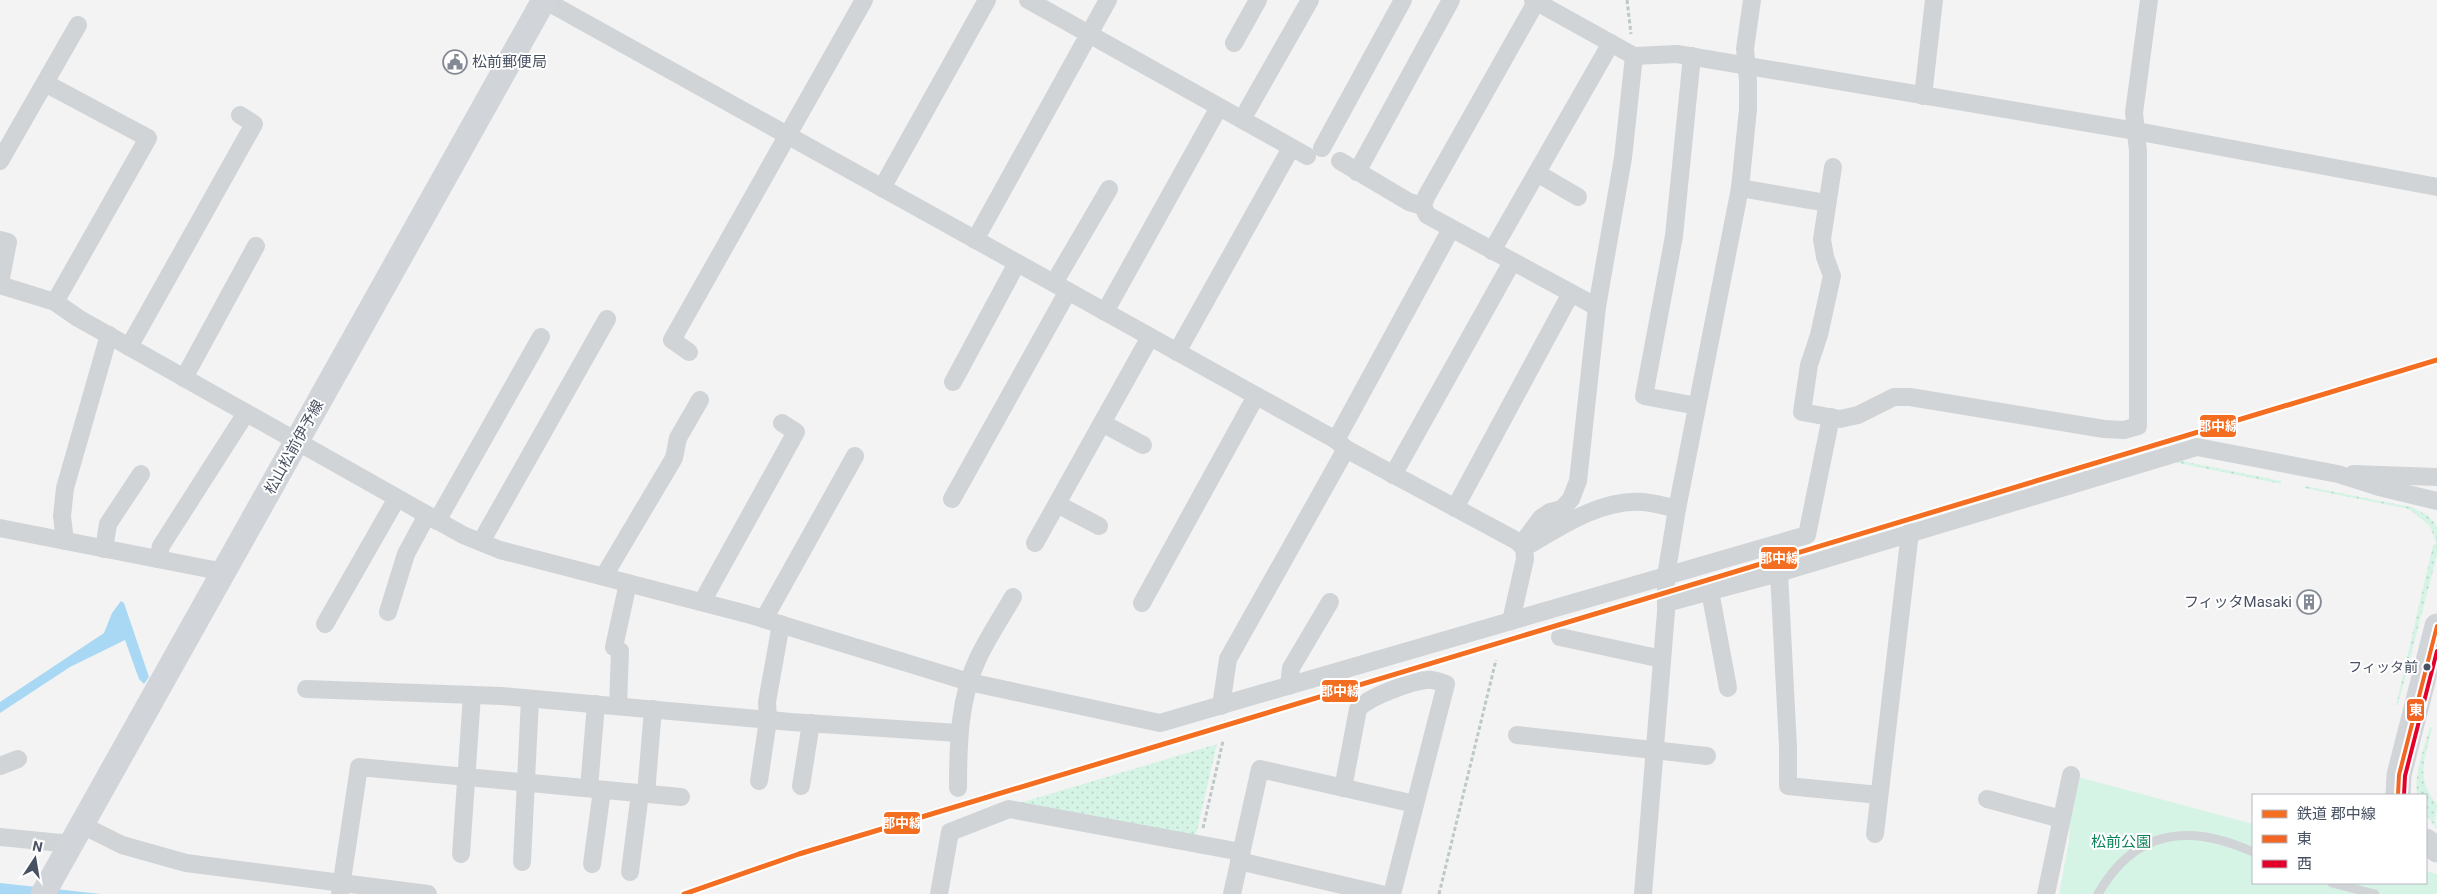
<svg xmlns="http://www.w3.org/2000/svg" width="2437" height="894" viewBox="0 0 2437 894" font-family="Roboto,'Noto Sans JP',sans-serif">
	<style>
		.grass { fill: url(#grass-dots) }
		.park { fill: #d6f4e6 }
		.water { fill: #a8d8f4 }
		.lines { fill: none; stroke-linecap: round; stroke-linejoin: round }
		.path { stroke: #bcc9c8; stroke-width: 3; stroke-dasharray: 4 2.5; stroke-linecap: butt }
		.lane { stroke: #d1d4d7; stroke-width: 9 }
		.street { stroke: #d1d4d7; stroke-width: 18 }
		.secondary { stroke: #d1d4d8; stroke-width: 25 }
		.bus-1-casing { stroke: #fff; stroke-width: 8 }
		.bus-2-casing { stroke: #fff; stroke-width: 8 }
		.bus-1 { stroke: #f26522; stroke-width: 4 }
		.bus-2 { stroke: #e4002b; stroke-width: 4 }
		.rail-1-casing { stroke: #fff; stroke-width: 9 }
		.rail-1 { stroke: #f36e21; stroke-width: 5 }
		.bus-dot { fill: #485162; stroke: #fff; stroke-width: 2 }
		.labels { text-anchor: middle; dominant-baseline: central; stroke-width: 4; stroke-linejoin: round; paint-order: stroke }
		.bus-label { font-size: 14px; fill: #485162; stroke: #fff; text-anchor: end }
		.poi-label { font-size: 15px; fill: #485162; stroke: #fff; text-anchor: start }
		.street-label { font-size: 15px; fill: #485162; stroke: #fff }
		.park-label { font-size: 15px; fill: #0e825a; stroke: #fff }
		.line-badge { stroke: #fff; stroke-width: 2 }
		.badge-label { font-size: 14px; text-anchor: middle; font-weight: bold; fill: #fff }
	</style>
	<defs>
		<pattern id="grass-dots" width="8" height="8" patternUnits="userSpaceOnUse" patternTransform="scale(1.25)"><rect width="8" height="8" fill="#d6f4e6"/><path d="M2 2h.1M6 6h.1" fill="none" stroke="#b9d3c8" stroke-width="1.8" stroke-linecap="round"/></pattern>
	</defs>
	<rect width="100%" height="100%" fill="#f4f3f3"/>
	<g class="grass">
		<path d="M2177,460l104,21v3l-108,-22z"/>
		<path d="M2305,486l106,21 16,8 8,8 2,6v26l-39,150h-2l37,-160 3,-2 -6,-17 -21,-17 -105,-21z"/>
		<path d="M2430,727l2,1c-6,29 -18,51 5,76l-2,16 2,9 -11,-14v-20h-9c-3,-22 7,-47 13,-68z"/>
		<path d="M1217,744l-22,95 -182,-34z"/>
	</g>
	<path class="park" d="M2071,775l182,49v59h173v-12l11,3v20h-378l10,-53z"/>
	<g class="water">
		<path d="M121,601l3,2 25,74 -5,7 -5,-5 -14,-39 -55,27 -70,46v-11l104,-69 8,-20z"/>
		<path d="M0,883l101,11h-101z"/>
	</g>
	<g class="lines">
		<g class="path">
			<path d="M1627,0l4,34"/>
			<path d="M1203,828l20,-87"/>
			<path d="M1439,894l57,-234"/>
		</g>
		<g class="lane">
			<path d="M2332,883l43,11"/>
			<path d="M2098,894c37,-65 91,-71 155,-42"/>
		</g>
		<g class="street">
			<path d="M544,0l792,440 10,9 171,92 7,7 1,11 -14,62"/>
			<path d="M1028,0l279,156"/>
			<path d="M1533,0l101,56 43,-2 459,77 301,56"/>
			<path d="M1536,2l-110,195 -3,9 4,9 170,92"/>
			<path d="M1234,43l24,-43"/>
			<path d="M1692,56l-18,180 -30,160 53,10"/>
			<path d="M45,83l103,55 -93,164"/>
			<path d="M1923,96l11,-96"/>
			<path d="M1248,109l62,-109"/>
			<path d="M1322,148l81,-148"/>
			<path d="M0,161l78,-136"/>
			<path d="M1340,161l69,41 14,4"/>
			<path d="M1833,167l-11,72 3,18 7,19 -13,59 -10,30 -7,47 38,7 18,-4 36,-18h16l194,32 20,1 14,-4v-275l-4,-38 15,-113"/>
			<path d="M1357,172l94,-172"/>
			<path d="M1537,173l41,24"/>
			<path d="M882,188l105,-188"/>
			<path d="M1740,188l87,15"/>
			<path d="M0,240l8,2 -8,41"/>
			<path d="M975,240l133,-240"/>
			<path d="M1492,251l119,-208"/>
			<path d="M1054,283l55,-94"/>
			<path d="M0,285l55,17 23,16 385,217 37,15 247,64 222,68 191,41 647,-188 24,-118"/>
			<path d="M1105,312l114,-205"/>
			<path d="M129,347l125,-223 -14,-9"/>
			<path d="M689,352l-17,-12 192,-340"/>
			<path d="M1177,352l114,-204"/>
			<path d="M184,378l72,-132"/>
			<path d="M953,382l64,-119"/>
			<path d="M1102,423l41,22"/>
			<path d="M1336,440l115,-211"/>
			<path d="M2353,474l84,3"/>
			<path d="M1393,475l119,-213"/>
			<path d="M952,499l116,-208"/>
			<path d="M1057,504l42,22"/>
			<path d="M1455,508l116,-215"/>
			<path d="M437,521l104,-184"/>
			<path d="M0,528l224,44"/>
			<path d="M65,541l-3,-25 3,-28 44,-153"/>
			<path d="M481,542l126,-223"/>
			<path d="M1035,543l115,-206"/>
			<path d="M1521,545l20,-27 9,-6 12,-3 9,-10 7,-18 19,-174 26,-149 11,-102"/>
			<path d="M1524,548c34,-20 78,-50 119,-46 11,1 23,4 34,7"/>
			<path d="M104,549l4,-25 33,-50"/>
			<path d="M158,559l3,-13 85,-133"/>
			<path d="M1779,573l9,174v39l91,9"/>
			<path d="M604,576l70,-118 4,-20 22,-38"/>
			<path d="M1710,591l18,97"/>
			<path d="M702,602l94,-170 -14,-9"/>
			<path d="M1142,603l114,-207"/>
			<path d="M1666,603l113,-30 418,-126 141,27 41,13 58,14"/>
			<path d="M388,612l18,-58 21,-39"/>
			<path d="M764,619l91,-163"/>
			<path d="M325,624l72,-126"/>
			<path d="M1560,637l102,22"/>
			<path d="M1289,686l2,-18 39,-66"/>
			<path d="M306,689l196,7 289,26 167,11"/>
			<path d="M618,706l2,-55 -6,-4 14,-64"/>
			<path d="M1221,706l7,-47 118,-210"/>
			<path d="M1517,735l190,21"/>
			<path d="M0,766l18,-7"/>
			<path d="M759,781l9,-61 -1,-18 14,-78"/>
			<path d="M801,786l10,-63"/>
			<path d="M589,788l7,-84"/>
			<path d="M958,788c0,-44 1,-91 21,-132 10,-20 23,-40 34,-59"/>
			<path d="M1343,788l15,-79c10,-12 54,-28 69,-29 6,-1 13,2 19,4l-54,210"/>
			<path d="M646,794l7,-85"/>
			<path d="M1987,799l74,20"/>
			<path d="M82,825l40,20 64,18 242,31"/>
			<path d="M1875,834l35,-302"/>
			<path d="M0,837l71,7"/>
			<path d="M461,854l11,-159"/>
			<path d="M1239,861l142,33"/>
			<path d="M522,862l8,-163"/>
			<path d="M592,864l10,-74"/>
			<path d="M630,872l10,-79"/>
			<path d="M340,894l19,-127 322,30"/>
			<path d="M939,894l11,-62 59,-23 232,43"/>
			<path d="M1232,894l28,-125 155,35"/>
			<path d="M1643,894l23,-282v-36l11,-67 63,-321 8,-79v-28l-3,-32 7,-49"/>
			<path d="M2046,894l25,-119"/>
		</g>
		<g class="secondary">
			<path d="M2398,795l1,-20 38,-149"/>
			<path d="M2426,841l11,9"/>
			<path d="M43,894l501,-894"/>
		</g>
		<g class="bus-1-casing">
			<path id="bus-1" d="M2398,795l1,-20 38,-149"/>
		</g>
		<g class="bus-2-casing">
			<path id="bus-2" d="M2404,795l1,-19 32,-125"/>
		</g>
		<use href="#bus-1" class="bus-1"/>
		<use href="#bus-2" class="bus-2"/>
		<g class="rail-1-casing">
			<path id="rail-1" d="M684,894l115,-40 1638,-494"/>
		</g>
		<use href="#rail-1" class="rail-1"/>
	</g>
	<defs>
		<g id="civic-ring" transform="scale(1.25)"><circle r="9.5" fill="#fff" stroke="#848a95" stroke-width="1.5"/><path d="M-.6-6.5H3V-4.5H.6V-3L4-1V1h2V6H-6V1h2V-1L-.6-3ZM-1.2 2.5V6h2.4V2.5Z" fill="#848a95"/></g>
		<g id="building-ring" transform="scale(1.25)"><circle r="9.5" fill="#fff" stroke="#848a95" stroke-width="1.5"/><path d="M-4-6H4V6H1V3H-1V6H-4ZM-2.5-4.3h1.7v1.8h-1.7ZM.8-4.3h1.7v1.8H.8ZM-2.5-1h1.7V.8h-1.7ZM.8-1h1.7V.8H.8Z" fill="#848a95"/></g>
	</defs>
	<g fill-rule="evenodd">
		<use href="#civic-ring" x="455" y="62"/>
		<use href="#building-ring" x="2309" y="602"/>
	</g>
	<circle class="bus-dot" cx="2427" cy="667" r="4.5"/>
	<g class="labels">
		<g class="bus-label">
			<text x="2418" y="667">フィッタ前</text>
		</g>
		<g class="poi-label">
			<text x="472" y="62">松前郵便局</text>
			<text x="2292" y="602" text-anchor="end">フィッタMasaki</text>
		</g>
		<g class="street-label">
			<text transform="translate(294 447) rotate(-61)">松山松前伊予線</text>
		</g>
		<g class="park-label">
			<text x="2121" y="842">松前公園</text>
		</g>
	</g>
	<g class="line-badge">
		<rect x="2199" y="414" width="38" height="24" rx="5" fill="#f36e21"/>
		<rect x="1760" y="546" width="38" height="24" rx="5" fill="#f36e21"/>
		<rect x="1321" y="679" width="38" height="24" rx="5" fill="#f36e21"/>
		<rect x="2406" y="698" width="19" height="24" rx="5" fill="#f26522"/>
		<rect x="883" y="811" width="38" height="24" rx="5" fill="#f36e21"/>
	</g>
	<g class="badge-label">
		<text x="2218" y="431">郡中線</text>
		<text x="1779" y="563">郡中線</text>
		<text x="1340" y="696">郡中線</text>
		<text x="2416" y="715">東</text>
		<text x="902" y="828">郡中線</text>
	</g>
	<rect x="2252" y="794" width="175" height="90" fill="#ffffff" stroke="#b6b9c0"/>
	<rect x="2262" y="810" width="25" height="8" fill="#f36e21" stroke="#b6b9c0"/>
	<text x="2297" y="819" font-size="15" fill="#485162">鉄道 郡中線</text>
	<rect x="2262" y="835" width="25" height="8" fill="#f26522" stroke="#b6b9c0"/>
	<text x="2297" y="844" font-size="15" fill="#485162">東</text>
	<rect x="2262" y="860" width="25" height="8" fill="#e4002b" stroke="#b6b9c0"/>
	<text x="2297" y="869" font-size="15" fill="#485162">西</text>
	<g transform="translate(35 859) rotate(12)" stroke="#ffffff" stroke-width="4" paint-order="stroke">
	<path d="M0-4L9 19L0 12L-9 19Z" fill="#485162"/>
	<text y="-8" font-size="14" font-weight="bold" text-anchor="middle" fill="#485162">N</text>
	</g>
</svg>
